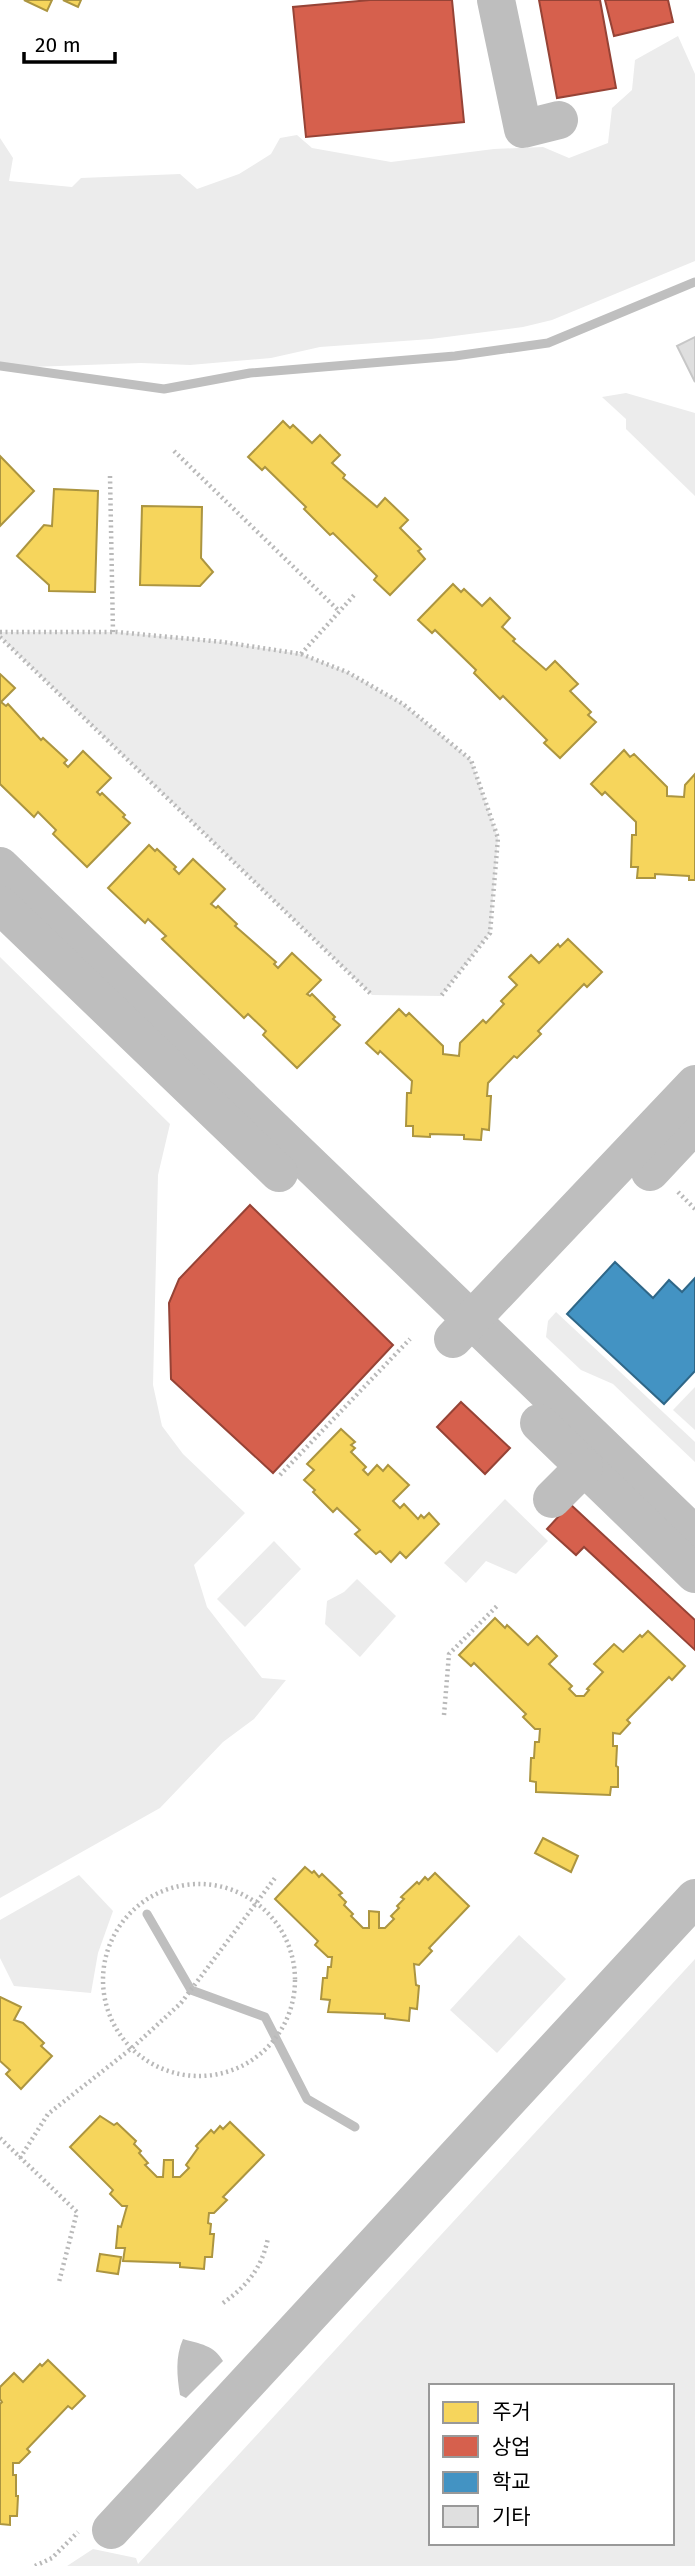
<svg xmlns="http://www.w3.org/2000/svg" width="695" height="2566" viewBox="0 0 695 2566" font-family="'Fira Sans','Noto Sans KR',sans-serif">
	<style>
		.green { fill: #ececec; fill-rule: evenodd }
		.water { fill: #bfbfbf }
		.homes { fill: #f6d55c; stroke: #ac9540; stroke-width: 2 }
		.shops { fill: #d6604d; stroke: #964336; stroke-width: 2 }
		.schools { fill: #4393c3; stroke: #2f6788; stroke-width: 2 }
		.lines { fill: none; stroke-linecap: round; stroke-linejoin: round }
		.stream { stroke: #bfbfbf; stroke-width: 9 }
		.building { fill: #dfdfdf; stroke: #c7c7c7; stroke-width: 2 }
		.path { stroke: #b9b9b9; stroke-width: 4.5; stroke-dasharray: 2 3.5; stroke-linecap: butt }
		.minor { stroke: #bebebe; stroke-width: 38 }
	</style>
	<rect width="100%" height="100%" fill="#fff"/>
	<g class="green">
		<path d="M678,36l17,38v187l-143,59 -29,7 -92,12 -111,8 -49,11 -81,7 -49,-2 -110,4 -31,-5v-224l13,20 -4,23 63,6 9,-9 99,-4 17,15 42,-15 32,-20 9,-16 17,-3 15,13 79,14 103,-13 49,-2 26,11 39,-15 4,-35 20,-18 3,-30z"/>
		<path d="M626,393l69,20v83l-69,-67v-10l-24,-22z"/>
		<path d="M0,632h117l106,10 78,12 46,18 56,32 68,56 27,78 -8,95 -49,63 -69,-1 -372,-358z"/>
		<path d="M0,957l170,167 -12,51 -5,210 9,41 21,28 62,59 -51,52 13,42 55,71 24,2 -32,39 -31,23 -63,66 -160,90z"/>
		<path d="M556,1312l139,130v20l-82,-78 -32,-14 -35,-33 2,-16z"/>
		<path d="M695,1387v43l-22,-20z"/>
		<path d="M505,1499l43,42 -32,33 -30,-13 -20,22 -22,-20z"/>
		<path d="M274,1541l27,28 -56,58 -28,-28z"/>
		<path d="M357,1579l39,37 -36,41 -35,-33 2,-23 17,-9z"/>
		<path d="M79,1875l34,36 -15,42 -7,40 -77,-7 -14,-28v-38z"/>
		<path d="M519,1935l47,44 -69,74 -47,-43z"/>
		<path d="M695,1959v607h-628l26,-17 43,9 2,6zM431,2386h241v157h-241z"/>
	</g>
	<path class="water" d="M183,2339c17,5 31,6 40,22l-37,37 -6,-3c-3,-19 -5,-38 3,-56z"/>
	<g class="homes">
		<path d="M24,0h28l-5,11z"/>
		<path d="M63,0h18l-3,7z"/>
		<path d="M283,421l7,7 3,-3 19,18 8,-8 20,20 -8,8 13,12 -2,3 34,29 8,-9 23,22 -8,8 21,21 -3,2 7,8 -35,36 -16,-15 3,-4 -44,-43 -3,2 -26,-26 2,-2 -41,-40 -3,3 -14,-13z"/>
		<path d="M0,456l34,35 -34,35z"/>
		<path d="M54,489l44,2 -3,101 -46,-1v-6l-32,-29 27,-31 8,1z"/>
		<path d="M142,506l60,1 -1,51 12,14 -13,14 -60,-1z"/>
		<path d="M453,584l8,8 3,-3 18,17 8,-8 20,20 -8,9 13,12 -2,2 33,29 9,-9 23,23 -8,7 21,21 -3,3 8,7 -36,36 -16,-15 3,-3 -44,-44 -3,3 -26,-26 2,-3 -41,-40 -3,3 -14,-13z"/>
		<path d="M0,674l15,14 -14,14 5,4 2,-2 33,36 2,-2 24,22 -3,3 4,4 15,-16 28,27 -14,14 3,3 2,-2 23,22 -2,2 7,6 -43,44 -34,-33 3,-4 -18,-18 -4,5 -34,-33z"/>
		<path d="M624,750l6,7 4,-3 33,33v9l17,1 1,-12 10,-11v106h-6v-4l-34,-2v4h-18l1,-11h-7l1,-32h4v-13l-31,-30 -3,3 -11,-11z"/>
		<path d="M149,845l6,6 2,-2 19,18 -2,2 5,5 14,-15 32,30 -14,15 5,4 2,-2 19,18 -2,2 41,36 -2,2 4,4 14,-15 29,27 -14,14 3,2 2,-2 23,23 -2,2 7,6 -43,43 -34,-33 3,-4 -18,-17 -4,4 -82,-79 4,-3 -18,-17 -3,4 -37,-35z"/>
		<path d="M568,939l34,33 -15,15 -3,-3 -46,47 3,3 -24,24 -3,-2 -26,27 -1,13h4l-2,34 -7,-1 -1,11 -17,-1v-4l-34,-1v3l-17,-1v-10h-7l1,-33h4l1,-12 -32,-30 -2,3 -12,-11 33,-34 7,7 3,-3 34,33v8l16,2 1,-13 23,-23 3,3 18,-19 -3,-3 16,-16 -8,-8 22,-22 8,8 19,-19 2,3z"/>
		<path d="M341,1429l14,13 -4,3 4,3 -4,4 15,15 -3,3 5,5 9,-10 6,6 5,-6 21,20 -16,16 7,7 4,-4 14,15 3,-4 3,3 5,-5 10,11 -33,34 -6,-6 -9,10 -11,-11 -4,3 -21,-20 5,-4 -23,-22 -4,4 -20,-20 2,-2 -11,-10 10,-10 -7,-6z"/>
		<path d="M495,1618l10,10 2,-3 21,20 9,-9 20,20 -8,8 23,22 -3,3 7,7h8l5,-6 -2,-1 16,-17 -9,-8 20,-20 9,8 17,-17 2,2 6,-6 37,35 -13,14 -3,-3 -42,43 3,3 -10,11 -7,-1v13h4l-1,20 2,1v20h-7l-1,8 -74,-3v-10l-6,-1 1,-23h3l1,-16h4l1,-13h-5l-12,-12 3,-3 -52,-51 -3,3 -12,-11z"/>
		<path d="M543,1838l35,18 -7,16 -36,-19z"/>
		<path d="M305,1867l7,6 2,-2 5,6 3,-3 20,19 -3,2 7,7 -2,3 9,9 -2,2 12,12h6v-17l10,1v16h6l9,-9 -3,-3 8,-8 -2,-2 7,-7 -3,-2 16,-15 2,2 6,-7 3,3 7,-7 34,33 -40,42 3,3 -13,14 -5,-1 2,21 3,1 -2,23 -7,-1 -1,13 -24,-3v-4l-57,-2 2,-12 -9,-1 2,-21h4l1,-11h3l1,-10h-4l-13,-12 3,-4 -43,-42z"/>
		<path d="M0,1997l21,10 -7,13 9,3 21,20 -3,3 11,10 -31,33 -15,-15 4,-4 -10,-9z"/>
		<path d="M100,2116l14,9 3,-2 19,18 -2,3 7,7 -2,2 9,10 -3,2 12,12h6l1,-17h9v17h7l9,-9 -3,-3 12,-17 -2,-2 15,-16 3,3 6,-7 3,3 7,-7 34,33 -41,42 4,3 -13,13h-5l-1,10 3,1 -1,10h4l-2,23h-7l-1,12 -24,-2v-4l-57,-2 2,-13h-9l2,-22 3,1 6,-21h-5l-12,-12 3,-4 -43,-43z"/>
		<path d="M100,2254l21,3 -3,17 -21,-3z"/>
		<path d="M48,2360l37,36 -13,13 -4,-3 -41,43 3,3 -11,11h-6v12h3v21h2l-1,20h-7v9l-10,-1v-120l2,-2 -2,-3v-12l14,-14 9,9 17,-18 2,2z"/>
	</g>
	<g class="shops">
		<path d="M370,0h82l12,122 -158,15 -13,-130z"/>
		<path d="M539,0h61l16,88 -59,10z"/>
		<path d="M605,0h63l5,22 -59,14z"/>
		<path d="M250,1205l143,140 -120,128 -102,-94 -2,-76 10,-24z"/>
		<path d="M461,1402l49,46 -25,26 -48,-47z"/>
		<path d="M570,1504l125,116v30l-111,-103 -8,8 -29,-26z"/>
	</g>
	<path class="schools" d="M615,1262l38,36 16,-18 13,12 13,-14v93l-31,33 -97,-90z"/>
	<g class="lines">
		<g class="stream">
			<path d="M0,366l164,23 86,-16 205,-17 93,-13 147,-61"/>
			<path d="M147,1914l44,76 74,27 42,82 48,28"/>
		</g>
	</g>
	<path class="building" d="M695,337v45l-18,-36z"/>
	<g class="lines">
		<g class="path">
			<path d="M174,451l165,160"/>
			<path d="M110,476l3,156"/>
			<path d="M0,632h117l106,10 78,12 46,18 56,32 68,56 27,78 -8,95 -49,63"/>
			<path d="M0,637l372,358"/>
			<path d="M301,654l55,-61"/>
			<path d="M678,1192l17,17"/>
			<path d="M280,1475l130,-136"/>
			<path d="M444,1715l5,-61 49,-49"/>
			<circle cx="199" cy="1980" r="96"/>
			<path d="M0,2138l77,74 -18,70"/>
			<path d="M20,2158l28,-44 84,-66 49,-45 94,-125"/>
			<path d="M223,2303c24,-17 39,-35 45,-65"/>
			<path d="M35,2566l17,-8 26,-26"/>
		</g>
		<g class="minor">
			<path d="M496,0l27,129 36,-9"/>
			<path d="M0,866l695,669"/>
			<path d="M0,905l279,268"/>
			<path d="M650,1172l45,-48"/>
			<path d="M453,1339l242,-255"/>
			<path d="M539,1423l156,151"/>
			<path d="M552,1499l32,-32"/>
			<path d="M111,2530l584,-632"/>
		</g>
	</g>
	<rect x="429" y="2384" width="245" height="161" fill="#ffffff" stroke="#999999" stroke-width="2"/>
	<rect x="443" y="2402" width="35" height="21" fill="#f6d55c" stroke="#999999" stroke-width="2"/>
	<text x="492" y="2419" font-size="21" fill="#000000">주거</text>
	<rect x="443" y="2436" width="35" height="21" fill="#d6604d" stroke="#999999" stroke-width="2"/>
	<text x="492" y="2454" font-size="21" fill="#000000">상업</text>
	<rect x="443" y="2472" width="35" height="21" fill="#4393c3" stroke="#999999" stroke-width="2"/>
	<text x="492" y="2489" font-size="21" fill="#000000">학교</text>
	<rect x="443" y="2506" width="35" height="21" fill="#dfdfdf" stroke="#999999" stroke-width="2"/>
	<text x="492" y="2524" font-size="21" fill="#000000">기타</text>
	<path d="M24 52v10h91v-10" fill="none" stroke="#000000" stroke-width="3.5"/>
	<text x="35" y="52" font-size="21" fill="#000000" stroke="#ffffff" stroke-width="5" paint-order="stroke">20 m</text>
</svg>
